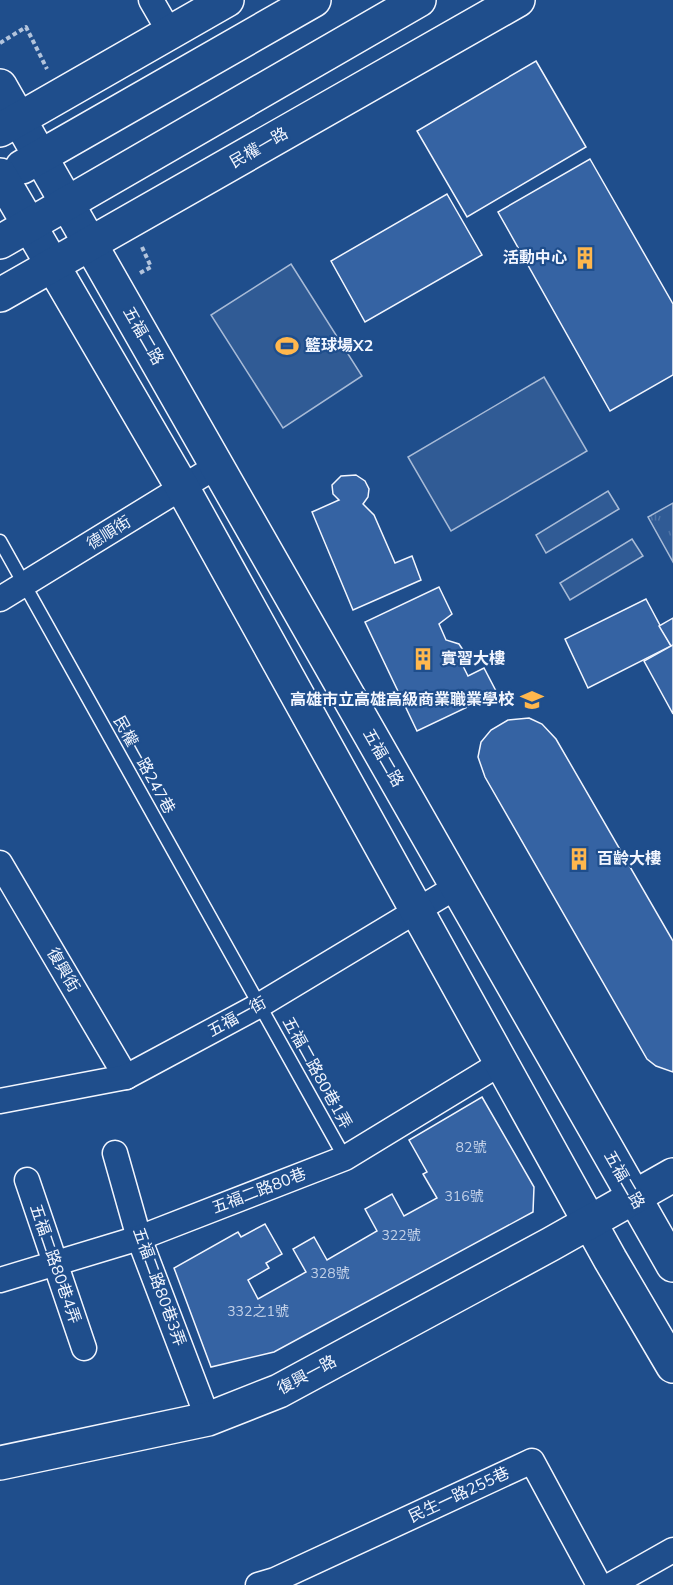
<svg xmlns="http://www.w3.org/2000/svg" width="673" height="1585" viewBox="0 0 673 1585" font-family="'Nunito Sans','Noto Sans TC',sans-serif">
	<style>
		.grass { fill: url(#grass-tufts); stroke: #a8bbd7; stroke-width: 1.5 }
		.built { fill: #305b95; stroke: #a8bbd7; stroke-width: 1.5 }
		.building { fill: #3563a3; stroke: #f2f6ff; stroke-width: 1.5 }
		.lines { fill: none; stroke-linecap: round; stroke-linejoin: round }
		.lane-casing { stroke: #f2f6ff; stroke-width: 15 }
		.street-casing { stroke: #f2f6ff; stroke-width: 27 }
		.secondary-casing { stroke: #f2f6ff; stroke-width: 36 }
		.path { stroke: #b3c4dc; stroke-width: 4; stroke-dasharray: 4.5 3; stroke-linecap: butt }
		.lane { stroke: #1f4e8c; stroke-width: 12 }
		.street { stroke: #1f4e8c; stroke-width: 24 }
		.secondary { stroke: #1f4e8c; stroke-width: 33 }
		.labels { text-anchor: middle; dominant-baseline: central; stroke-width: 4.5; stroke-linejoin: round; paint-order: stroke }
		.number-label { font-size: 14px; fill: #c3d1e8 }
		.street-label { font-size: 16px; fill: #f2f6ff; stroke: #1f4e8c }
		.poi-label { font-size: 16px; font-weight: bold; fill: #f2f6ff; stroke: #1f4e8c; text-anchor: start }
	</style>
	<defs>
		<pattern id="grass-tufts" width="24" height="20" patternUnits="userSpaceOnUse" patternTransform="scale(1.5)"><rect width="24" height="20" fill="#305b95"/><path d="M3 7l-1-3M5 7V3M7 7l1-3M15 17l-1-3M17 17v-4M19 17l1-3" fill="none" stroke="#4e73a5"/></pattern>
	</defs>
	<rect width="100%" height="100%" fill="#1f4e8c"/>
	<path class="grass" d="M673,503v59l-25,-45z"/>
	<g class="built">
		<path d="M291,264l71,112 -79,52 -72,-113z"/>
		<path d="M544,377l43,74 -136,80 -43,-74z"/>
		<path d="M608,491l11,18 -73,44 -10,-18z"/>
		<path d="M632,539l11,17 -73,44 -10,-17z"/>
	</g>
	<g class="building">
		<path d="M536,61l50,86 -119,70 -50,-86z"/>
		<path d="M590,159l83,145v71l-63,36 -112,-199z"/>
		<path d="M447,194l35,61 -117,67 -34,-61z"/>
		<path d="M356,475l9,6 4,8 -1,8 -5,7 11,11 21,48 17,-7 9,24 -68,30 -41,-98 27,-12 -6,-6 -1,-9 9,-9z"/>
		<path d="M439,587l13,27 -13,10 7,16 13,4 6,9 -3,11 6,12 16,-8 13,25 -80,38 -52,-109z"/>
		<path d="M646,599l25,47 -83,42 -23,-49z"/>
		<path d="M673,618v27l-2,1 -12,-20z"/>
		<path d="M673,645v69l-29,-53z"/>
		<path d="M529,718l13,6 14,15 117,202v131l-17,-6 -9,-7 -162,-282 -7,-20 3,-15 10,-12 17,-10z"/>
		<path d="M482,1097l52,90 -1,25 -259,140 -63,15 -37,-99 64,-36 3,5 24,-13 17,30 -16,9 3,5 -21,12 10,19 48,-27 -13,-23 21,-12 13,23 50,-29 -12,-22 27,-15 12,22 33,-18 -14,-24 4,-2 -18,-32z"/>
	</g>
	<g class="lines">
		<g class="lane-casing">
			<path id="lane" d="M0,541l345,617"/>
		</g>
		<g class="street-casing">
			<g id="street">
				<path d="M151,0l19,33"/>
				<path d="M0,599l217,-133"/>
				<path d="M0,863l126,214"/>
				<path d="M0,1101l126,-24 134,-72 196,-118"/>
				<path d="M115,1153l24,85 69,181"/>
				<path d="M27,1180l57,168"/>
				<path d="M0,1280l139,-42 206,-80 156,-95"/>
				<path d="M258,1585l17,-5 257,-119 67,124"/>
				<path d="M611,1585l62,-35"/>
			</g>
		</g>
		<g class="secondary-casing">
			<g id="secondary">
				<path d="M0,86l673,1179"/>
				<path d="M0,130l227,-130"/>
				<path d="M22,167l292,-167"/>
				<path d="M0,175l182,312 428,772 63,107"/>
				<path d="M0,242l419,-242"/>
				<path d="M0,295l518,-295"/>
				<path d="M0,1463l208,-44 71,-28 272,-147 122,-69"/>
			</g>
		</g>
		<g class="path">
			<path d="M0,43l26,-16 21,42"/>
			<path d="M140,273l11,-6 -9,-20"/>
		</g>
		<use href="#lane" class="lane"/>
		<use href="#street" class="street"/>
		<use href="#secondary" class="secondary"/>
	</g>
	<defs>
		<g id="building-bare" transform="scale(1.8)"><path d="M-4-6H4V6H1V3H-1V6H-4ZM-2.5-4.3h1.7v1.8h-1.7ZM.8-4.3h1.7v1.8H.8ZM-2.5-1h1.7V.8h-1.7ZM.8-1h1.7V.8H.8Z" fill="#ffb74d" stroke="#1f4e8c" stroke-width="2.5" paint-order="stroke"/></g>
		<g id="stadium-bare" transform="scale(1.8)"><path d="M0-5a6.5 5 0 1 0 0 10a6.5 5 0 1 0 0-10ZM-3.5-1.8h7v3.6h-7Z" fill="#ffb74d" stroke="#1f4e8c" stroke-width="2.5" paint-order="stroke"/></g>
		<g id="school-bare" transform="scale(1.8)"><path d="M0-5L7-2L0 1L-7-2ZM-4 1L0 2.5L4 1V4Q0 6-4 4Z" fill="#ffb74d" stroke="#1f4e8c" stroke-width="2.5" paint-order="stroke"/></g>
	</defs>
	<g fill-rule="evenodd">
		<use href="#building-bare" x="585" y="258"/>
		<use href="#stadium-bare" x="287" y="346"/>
		<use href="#building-bare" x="423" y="659"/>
		<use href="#school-bare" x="532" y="700"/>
		<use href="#building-bare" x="579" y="859"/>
	</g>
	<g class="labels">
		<g class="number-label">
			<text x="471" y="1147">82號</text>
			<text x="464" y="1196">316號</text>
			<text x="401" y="1235">322號</text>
			<text x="330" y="1273">328號</text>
			<text x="258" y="1311">332之1號</text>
		</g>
		<g class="street-label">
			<text transform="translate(259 148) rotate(-30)">民權一路</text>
			<text transform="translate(143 336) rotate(60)">五福二路</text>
			<text transform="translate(109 533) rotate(-32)">德順街</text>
			<text transform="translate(383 758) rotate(60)">五福二路</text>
			<text transform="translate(144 765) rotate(61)">民權一路247巷</text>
			<text transform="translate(63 970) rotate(60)">復興街</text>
			<text transform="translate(237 1017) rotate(-29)">五福一街</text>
			<text transform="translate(317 1073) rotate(61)">五福二路80巷1弄</text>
			<text transform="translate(624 1180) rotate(60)">五福二路</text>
			<text transform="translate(259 1191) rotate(-21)">五福二路80巷</text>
			<text transform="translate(55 1264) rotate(71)">五福二路80巷4弄</text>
			<text transform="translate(159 1287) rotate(70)">五福二路80巷3弄</text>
			<text transform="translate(307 1375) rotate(-28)">復興一路</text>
			<text transform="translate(459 1495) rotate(-25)">民生一路255巷</text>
		</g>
		<g class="poi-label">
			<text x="567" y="258" text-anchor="end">活動中心</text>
			<text x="305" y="346">籃球場X2</text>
			<text x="441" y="659">實習大樓</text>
			<text x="514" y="700" text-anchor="end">高雄市立高雄高級商業職業學校</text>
			<text x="597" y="859">百齡大樓</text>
		</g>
	</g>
</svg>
